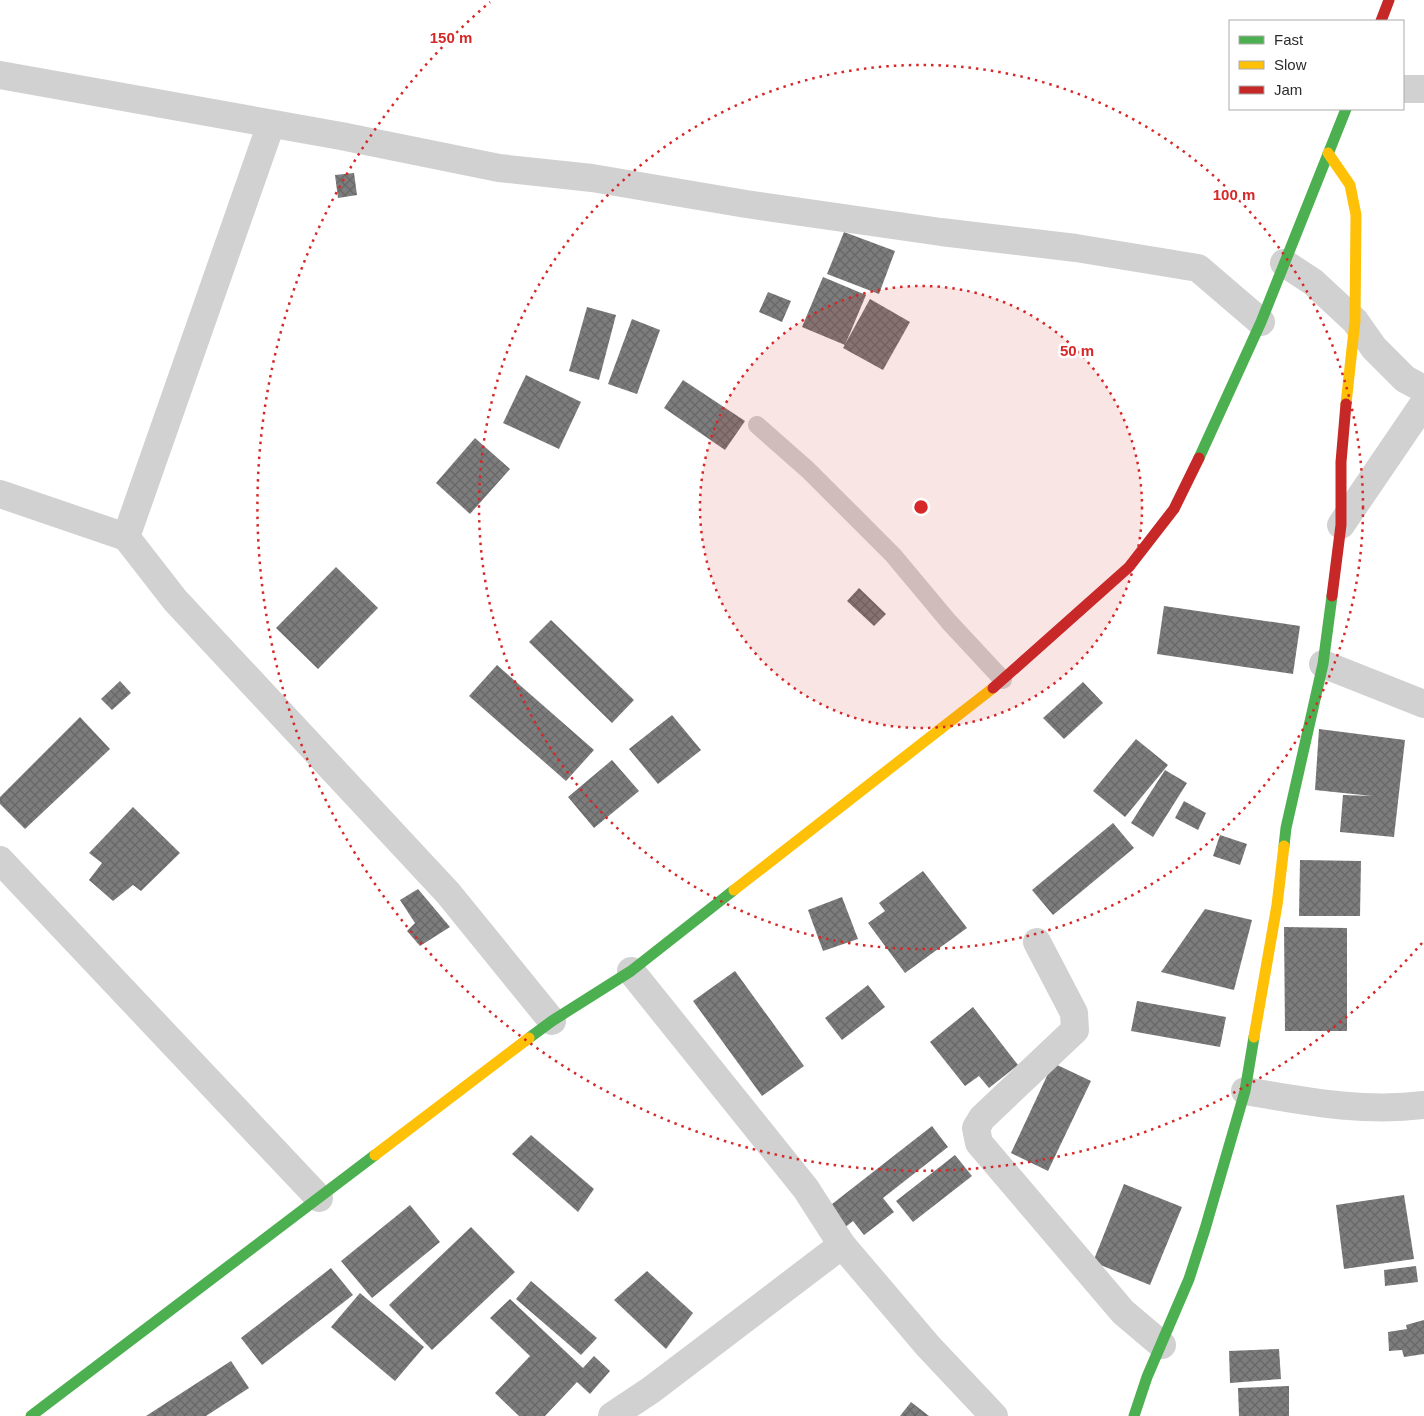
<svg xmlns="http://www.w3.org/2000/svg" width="1424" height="1416" viewBox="0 0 1424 1416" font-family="Arial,sans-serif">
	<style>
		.building { fill: url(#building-cross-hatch) }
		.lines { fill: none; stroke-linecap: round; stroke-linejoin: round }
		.lane { stroke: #d1d1d1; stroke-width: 18 }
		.street { stroke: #d1d1d1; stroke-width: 28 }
		.fast { stroke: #4caf50; stroke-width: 11 }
		.slow { stroke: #ffc107; stroke-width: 11 }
		.jam { stroke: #c62828; stroke-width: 11 }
		.ring { fill: none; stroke: #d62828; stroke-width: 2.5; stroke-dasharray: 2.5 5 }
		.centre { fill: #d62828; stroke: #fff; stroke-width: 2.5 }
		.ring-label { font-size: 15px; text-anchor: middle; font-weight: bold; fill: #d62828; stroke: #fff; stroke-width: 5; stroke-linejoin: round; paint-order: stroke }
	</style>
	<defs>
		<pattern id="building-cross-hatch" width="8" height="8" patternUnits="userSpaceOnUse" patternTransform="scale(1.25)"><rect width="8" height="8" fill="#7d7d7d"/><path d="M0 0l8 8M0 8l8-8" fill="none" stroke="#676767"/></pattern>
	</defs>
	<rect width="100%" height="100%" fill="#fff"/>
	<g class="building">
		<path d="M354,173l3,22 -19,3 -3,-23z"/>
		<path d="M844,232l51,19 -16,43 -52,-20z"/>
		<path d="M823,277l43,18 -21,50 -43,-18z"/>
		<path d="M768,292l23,9 -9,21 -23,-10z"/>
		<path d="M870,299l40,23 -27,48 -40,-22z"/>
		<path d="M587,307l29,8 -17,65 -30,-9z"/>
		<path d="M632,319l28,11 -23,64 -29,-10z"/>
		<path d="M526,375l55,27 -22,47 -56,-26z"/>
		<path d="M683,380l62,41 -20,29 -61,-42z"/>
		<path d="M475,438l35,31 -40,45 -34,-31z"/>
		<path d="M336,567l42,41 -60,61 -42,-41z"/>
		<path d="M859,588l27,26 -12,12 -27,-25z"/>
		<path d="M1164,606l136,20 -7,48 -136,-20z"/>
		<path d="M551,620l83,80 -22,23 -83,-81z"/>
		<path d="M497,665l97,85 -28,31 -97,-85z"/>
		<path d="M120,681l11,12 -19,17 -11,-11z"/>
		<path d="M1083,682l20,21 -39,36 -21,-21z"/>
		<path d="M672,715l29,35 -43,34 -29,-35z"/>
		<path d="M80,717l30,32 -85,80 -25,-25v-7z"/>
		<path d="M1319,729l86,11 -11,97 -54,-5 3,-37 29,1 -57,-6z"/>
		<path d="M1136,739l32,26 -43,52 -32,-26z"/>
		<path d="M612,760l27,31 -45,37 -26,-31z"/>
		<path d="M1165,770l22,13 -34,54 -22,-14z"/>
		<path d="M1184,801l22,12 -8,17 -23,-12z"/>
		<path d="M133,807l47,46 -39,38 -8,-6 -20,16 -24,-21 13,-17 -13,-10z"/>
		<path d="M1113,823l21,25 -81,67 -21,-25z"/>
		<path d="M1220,835l27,9 -7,21 -27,-9z"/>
		<path d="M1300,860l61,1 -1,55h-61z"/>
		<path d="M923,871l44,57 -62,45 -37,-50 17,-12 -6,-8z"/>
		<path d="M418,889l32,38 -30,19 -13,-15 8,-8 -15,-23z"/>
		<path d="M842,897l16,42 -35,12 -15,-41z"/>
		<path d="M1205,909l47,11 -18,70 -73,-18z"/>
		<path d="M1284,927l63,1v103h-62z"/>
		<path d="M735,971l69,95 -42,30 -69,-95z"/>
		<path d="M868,985l17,22 -43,33 -17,-22z"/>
		<path d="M1137,1001l89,16 -6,30 -89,-16z"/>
		<path d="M973,1007l45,58 -29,23 -10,-12 -14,10 -35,-44z"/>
		<path d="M1053,1063l38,18 -43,90 -37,-18z"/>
		<path d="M932,1126l16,21 -65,51 11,14 -30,23 -11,-14 -10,8 -16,-21z"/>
		<path d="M531,1135l63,54 -16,23 -66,-58z"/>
		<path d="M955,1155l17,21 -59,46 -17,-21z"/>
		<path d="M1124,1184l58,23 -32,78 -57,-23z"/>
		<path d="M1404,1195l10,64 -70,10 -8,-64z"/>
		<path d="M410,1205l30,37 -68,56 -31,-37z"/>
		<path d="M471,1227l44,45 -83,78 -43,-45z"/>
		<path d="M1416,1266l2,16 -33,4 -1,-16z"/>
		<path d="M331,1268l22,27 -91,70 -21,-27z"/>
		<path d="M647,1271l46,42 -27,36 -52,-49z"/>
		<path d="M531,1281l66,57 -16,17 -65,-56z"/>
		<path d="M360,1293l64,54 -29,34 -64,-54z"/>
		<path d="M510,1299l73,69 11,-12 16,15 -20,23 -13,-12 -32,34h-26l-24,-23 35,-37 -40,-38z"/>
		<path d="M1424,1320v34l-20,3 -2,-7 -13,1 -1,-19 19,-3 -1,-4z"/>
		<path d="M1279,1349l2,30 -51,4 -1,-32z"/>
		<path d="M231,1361l18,27 -43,28h-60z"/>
		<path d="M1289,1386v30h-50l-1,-28z"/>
		<path d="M911,1402l18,14h-29z"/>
	</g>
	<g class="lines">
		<path class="lane" d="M757,425l51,45 85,85 56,67 54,58"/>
		<g class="street">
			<path d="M0,75l341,61 158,32 93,10 154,26 195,28 135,16 122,20 63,54"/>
			<path d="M1403,89h21"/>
			<path d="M271,124l-145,413 49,63 273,293 104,128"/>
			<path d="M1284,263l29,19 42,39 19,27 31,31 19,10"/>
			<path d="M0,494l126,43"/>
			<path d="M1341,525l83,-122"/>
			<path d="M1323,664l101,40"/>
			<path d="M0,860l319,338"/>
			<path d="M1037,942l37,71 1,17 -93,88 -6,10 3,15 144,169 39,33"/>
			<path d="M631,971l175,218 36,56 86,101 66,70"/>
			<path d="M1245,1091c59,10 119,22 179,14"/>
			<path d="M612,1416l39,-26 191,-145"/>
		</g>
		<g class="fast">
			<path d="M1199,458l62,-136 85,-213"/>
			<path d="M1284,846l2,-18 37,-164 9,-68"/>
			<path d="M529,1038l23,-17 79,-50 103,-81"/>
			<path d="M31,1416l344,-261"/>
			<path d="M1134,1416l13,-39 42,-98 16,-50 40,-138 9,-54"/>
		</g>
		<g class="slow">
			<path d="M1328,153l22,32 6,30 -1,106 -9,83"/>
			<path d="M734,890l259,-202"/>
			<path d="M1254,1037l23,-132 7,-59"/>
			<path d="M375,1155l154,-117"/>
		</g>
		<g class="jam">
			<path d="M1381,21l8,-21"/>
			<path d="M1332,596l9,-71v-63l5,-58"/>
			<path d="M993,688l136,-121 45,-58 25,-51"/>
		</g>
	</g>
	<circle cx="921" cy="507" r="221" fill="#d62828" fill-opacity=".12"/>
	<g class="ring">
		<circle cx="921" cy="507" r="221"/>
		<circle cx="921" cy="507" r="442"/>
		<path d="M1422 943A664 664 0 1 1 490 2"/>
	</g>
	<circle cx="921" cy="507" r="8" class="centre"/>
	<g class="ring-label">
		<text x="451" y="43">150 m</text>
		<text x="1234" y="200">100 m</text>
		<text x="1077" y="356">50 m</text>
	</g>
	<rect x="1229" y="20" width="175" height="90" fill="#ffffff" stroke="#ababab"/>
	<rect x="1239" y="36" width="25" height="8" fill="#4caf50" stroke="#ababab"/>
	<text x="1274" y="45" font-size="15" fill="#2c2c2c">Fast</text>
	<rect x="1239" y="61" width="25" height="8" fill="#ffc107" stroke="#ababab"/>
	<text x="1274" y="70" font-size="15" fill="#2c2c2c">Slow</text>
	<rect x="1239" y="86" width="25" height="8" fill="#c62828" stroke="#ababab"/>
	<text x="1274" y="95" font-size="15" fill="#2c2c2c">Jam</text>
</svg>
